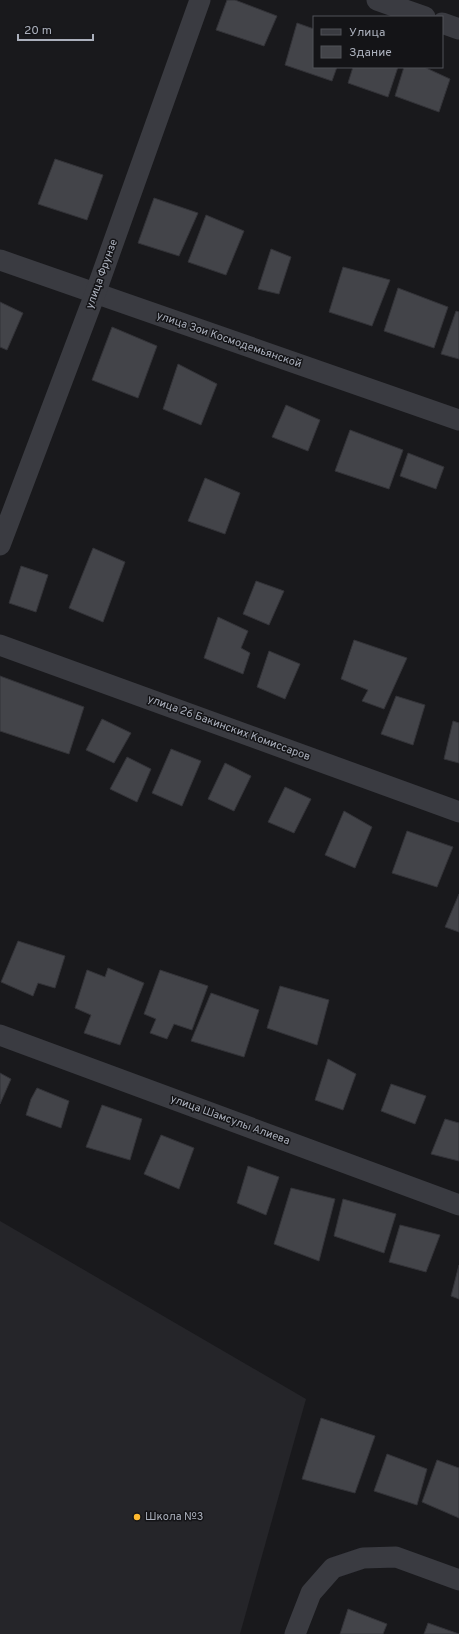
<svg xmlns="http://www.w3.org/2000/svg" width="459" height="1634" viewBox="0 0 459 1634" font-family="Overpass,sans-serif">
	<style>
		.built { fill: #252529 }
		.building { fill: #434449; stroke: #333338 }
		.lines { fill: none; stroke-linecap: round; stroke-linejoin: round }
		.minor { stroke: #3a3b41; stroke-width: 21 }
		.poi-dot { fill: #feb92f; stroke: #141417; stroke-width: 1.5 }
		.labels { text-anchor: middle; dominant-baseline: central; stroke-width: 3; stroke-linejoin: round; paint-order: stroke }
		.street-label { font-size: 11px; fill: #abb0bc; stroke: #141417 }
		.poi-label { font-size: 11px; fill: #abb0bc; stroke: #141417; text-anchor: start }
	</style>
	<rect width="100%" height="100%" fill="#19191c"/>
	<path class="built" d="M0,1221l306,178 -66,235h-240z"/>
	<g class="building">
		<path d="M227,0h8l42,16 -13,30 -48,-16z"/>
		<path d="M297,23l17,6v38h23l-5,14 -47,-16z"/>
		<path d="M353,67h45l-10,30 -40,-14z"/>
		<path d="M404,67h20l26,12 -11,33 -44,-16z"/>
		<path d="M55,159l48,16 -16,45 -49,-16z"/>
		<path d="M154,198l44,15 -19,43 -41,-13z"/>
		<path d="M206,215l38,16 -18,44 -38,-13z"/>
		<path d="M271,249l20,8 -12,37 -21,-5z"/>
		<path d="M343,267l47,13 -18,46 -43,-14z"/>
		<path d="M398,288l50,19 -14,41 -50,-17z"/>
		<path d="M0,302l23,11 -16,37 -7,-3z"/>
		<path d="M456,311l3,1v47l-18,-5z"/>
		<path d="M112,327l45,19 -19,52 -46,-18z"/>
		<path d="M178,364l39,20 -16,41 -38,-16z"/>
		<path d="M286,405l34,15 -12,31 -36,-14z"/>
		<path d="M350,430l53,20 -14,39 -54,-18z"/>
		<path d="M408,453l36,14 -8,22 -36,-13z"/>
		<path d="M205,478l35,15 -15,41 -37,-13z"/>
		<path d="M93,548l32,14 -22,60 -34,-14z"/>
		<path d="M21,566l27,9 -12,37 -27,-9z"/>
		<path d="M256,581l28,10 -15,34 -26,-11z"/>
		<path d="M218,617l30,14 -7,17 9,5 -7,21 -39,-16z"/>
		<path d="M354,640l53,18 -23,51 -22,-8 6,-11 -27,-11z"/>
		<path d="M269,651l31,13 -15,35 -28,-12z"/>
		<path d="M0,676l84,31 -15,47 -69,-23z"/>
		<path d="M396,696l29,9 -12,40 -32,-11z"/>
		<path d="M102,719l29,14 -17,30 -28,-13z"/>
		<path d="M453,721l6,2v40l-15,-4z"/>
		<path d="M171,749l30,12 -19,45 -30,-13z"/>
		<path d="M127,757l24,12 -14,33 -27,-13z"/>
		<path d="M225,763l26,13 -17,35 -26,-12z"/>
		<path d="M285,787l26,12 -17,34 -26,-11z"/>
		<path d="M344,811l28,16 -17,41 -30,-13z"/>
		<path d="M407,831l46,16 -16,40 -45,-14z"/>
		<path d="M459,894v38l-14,-5z"/>
		<path d="M18,941l47,15 -10,32 -17,-5 -5,13 -32,-14z"/>
		<path d="M108,968l36,15 -24,62 -36,-12 7,-18 -16,-7 12,-38 18,7z"/>
		<path d="M160,970l48,16 -16,44 -18,-6 -7,15 -17,-6 6,-14 -12,-5z"/>
		<path d="M280,986l49,14 -12,45 -50,-17z"/>
		<path d="M211,993l48,17 -15,47 -53,-16z"/>
		<path d="M328,1059l28,15 -13,36 -28,-10z"/>
		<path d="M0,1073l11,6 -11,25z"/>
		<path d="M391,1084l35,12 -11,28 -34,-13z"/>
		<path d="M37,1088l32,13 -8,27 -35,-13 5,-16z"/>
		<path d="M102,1105l40,14 -12,41 -44,-13z"/>
		<path d="M445,1119l14,4v38l-28,-7z"/>
		<path d="M161,1135l33,13 -15,41 -35,-15z"/>
		<path d="M248,1166l31,11 -13,38 -29,-12z"/>
		<path d="M291,1188l44,11 -16,62 -45,-17z"/>
		<path d="M343,1199l53,15 -12,39 -50,-17z"/>
		<path d="M400,1225l40,10 -14,37 -37,-10z"/>
		<path d="M459,1265v34l-8,-3z"/>
		<path d="M321,1418l54,18 -20,57 -53,-14z"/>
		<path d="M387,1454l40,15 -10,36 -43,-14z"/>
		<path d="M437,1460l22,8v50l-37,-16z"/>
		<path d="M348,1609l39,15 -4,10h-43z"/>
		<path d="M428,1623l31,11h-35z"/>
	</g>
	<g class="lines">
		<g class="minor">
			<path d="M377,0l48,17"/>
			<path d="M442,23l17,6"/>
			<path d="M0,260l459,160"/>
			<path d="M0,545l95,-251 105,-294"/>
			<path d="M0,645l459,167"/>
			<path d="M0,1035l459,170"/>
			<path d="M295,1634l16,-41 22,-25 30,-10 33,-1 63,23"/>
		</g>
	</g>
	<circle class="poi-dot" cx="137" cy="1517" r="4"/>
	<g class="labels">
		<g class="street-label">
			<text transform="translate(102 274) rotate(-70)">улица Фрунзе</text>
			<text transform="translate(229 340) rotate(19)">улица Зои Космодемьянской</text>
			<text transform="translate(229 728) rotate(20)">улица 26 Бакинских Комиссаров</text>
			<text transform="translate(230 1120) rotate(20)">улица Шамсулы Алиева</text>
		</g>
		<g class="poi-label">
			<text x="145" y="1517">Школа №3</text>
		</g>
	</g>
	<rect x="313" y="16" width="130" height="52" fill="#141417" stroke="#505259"/>
	<rect x="321" y="29" width="20" height="6" fill="#3a3b41" stroke="#505259"/>
	<text x="349" y="36" font-size="12" fill="#abb0bc">Улица</text>
	<rect x="321" y="46" width="20" height="12" fill="#434449" stroke="#505259"/>
	<text x="349" y="56" font-size="12" fill="#abb0bc">Здание</text>
	<path d="M18 34v6h75v-6" fill="none" stroke="#abb0bc" stroke-width="2"/>
	<text x="24" y="34" font-size="12" fill="#abb0bc" stroke="#141417" stroke-width="3" paint-order="stroke">20 m</text>
</svg>
